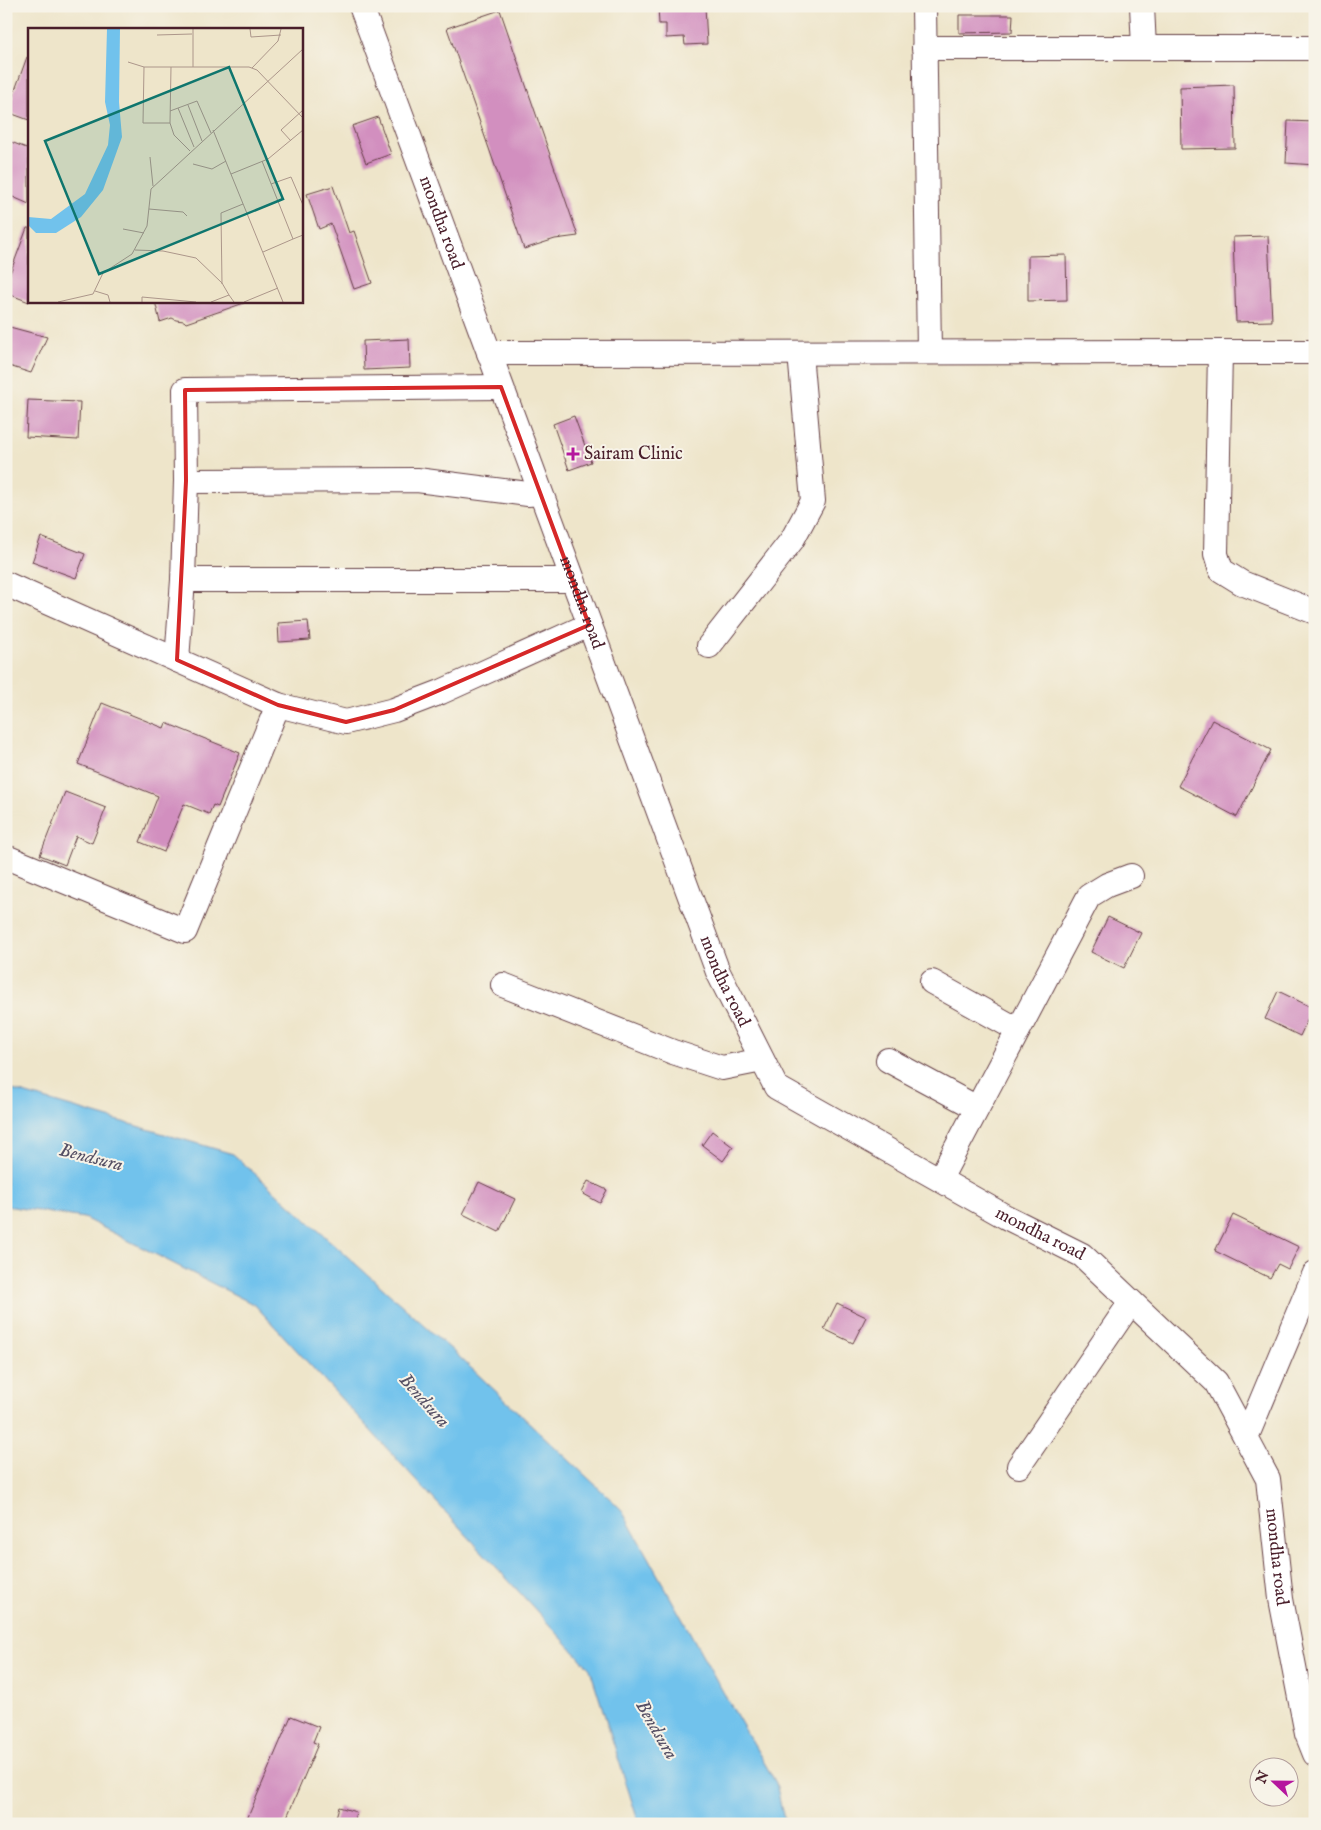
<svg xmlns="http://www.w3.org/2000/svg" width="1321" height="1830" viewBox="0 0 1321 1830" font-family="'IM FELL English',serif">
	<style>
		.water { fill: #71c2ec; stroke: #5e708c }
		.building { fill: #d28fbf }
		.lines { fill: none; stroke-linecap: round; stroke-linejoin: round }
		.minor-casing { stroke: #633d43; stroke-width: 26 }
		.minor { stroke: #fff; stroke-width: 24 }
		.marked { fill: none; stroke: #d62828; stroke-width: 4; stroke-linejoin: round }
		.poi-dot { fill: #b5179e; stroke: #f7f3e8; stroke-width: 2 }
		.labels { text-anchor: middle; dominant-baseline: central; stroke-width: 4; stroke-linejoin: round; paint-order: stroke }
		.street-label { font-size: 18px; fill: #4a1f2b; stroke: #f7f3e8 }
		.poi-label { font-size: 18px; fill: #4a1f2b; stroke: #f7f3e8; text-anchor: start }
		.water-label { font-size: 19px; font-style: italic; fill: #565065; stroke: #f7f3e8 }
		.inset-road { fill: none; stroke: #ac968a; stroke-width: 1 }
		.view { fill: #0f766e; fill-opacity: 0.15; stroke: #0f766e; stroke-width: 2.5 }
		.inset-edge { fill: none; stroke: #4a1f2b; stroke-width: 2.5 }
	</style>
	<rect width="100%" height="100%" fill="#f7f3e8"/>
	<filter id="ink" filterUnits="userSpaceOnUse"><feTurbulence type="fractalNoise" baseFrequency=".02" numOctaves="2"/><feDisplacementMap in="SourceGraphic" scale="10" xChannelSelector="R" yChannelSelector="G"/><feConvolveMatrix kernelMatrix="1 2 1 2 8 2 1 2 1" color-interpolation-filters="sRGB"/></filter>
	<filter id="wash" filterUnits="userSpaceOnUse"><feTurbulence type="fractalNoise" baseFrequency=".0096" numOctaves="4" result="noise"/><feDisplacementMap in="SourceGraphic" scale="20" xChannelSelector="R" yChannelSelector="G"/><feGaussianBlur stdDeviation="1.12" result="paint"/><feColorMatrix in="noise" values="0 0 0 0 0 0 0 0 0 0 0 0 0 0 0 0 0 1.4 0 .05"/><feComposite in="paint" operator="in"/></filter>
	<g filter="url(#wash)">
		<rect width="100%" height="100%" fill="#eee5ca"/>
		<path class="water" d="M6,1088l227,66 221,198 167,157 101,181 54,93 9,41h-146l-49,-155 -335,-364 -171,-87 -78,-12z"/>
		<g id="blocks">
			<g class="building">
				<path d="M658,6h47l2,38 -22,1 -1,-8 -18,1v-14h-7z"/>
				<path d="M500,10l78,226 -23,3 -31,10 -77,-221z"/>
				<path d="M959,15h54l-1,17 -53,1z"/>
				<path d="M27,57h2v63l-22,-8z"/>
				<path d="M1234,85l1,63 -54,1 -1,-62z"/>
				<path d="M378,117l13,37 -25,9 -14,-37z"/>
				<path d="M1288,121l27,1v43l-29,-2z"/>
				<path d="M6,140l23,9v55l-23,-10z"/>
				<path d="M333,186l16,47 5,-2 18,52 -18,6 -23,-65 -12,5 -12,-35z"/>
				<path d="M27,228h2v74l-23,-9v-9z"/>
				<path d="M1268,236l4,85 -36,1 -3,-85z"/>
				<path d="M1066,255l1,45 -39,1v-45z"/>
				<path d="M155,301h88l1,2 -58,20 -2,-2 -8,-1 -4,-2 -12,4z"/>
				<path d="M6,326l41,11 -16,36 -25,-8z"/>
				<path d="M409,339l1,29 -46,2 -1,-29z"/>
				<path d="M28,400l52,2 -2,38 -52,-3z"/>
				<path d="M574,416l17,46 -22,8 -16,-46z"/>
				<path d="M41,537l44,17 -9,24 -44,-16z"/>
				<path d="M308,621l2,19 -31,2 -1,-19z"/>
				<path d="M102,703l62,25 2,-5 74,30 -22,54 -5,-2 -4,9 -25,-10 -20,48 -24,-10 18,-46 -80,-32z"/>
				<path d="M1212,720l59,30 -34,67 -59,-31z"/>
				<path d="M65,792l41,16 -14,35 -16,-7 -11,29 -25,-10z"/>
				<path d="M1108,917l33,16 -17,35 -33,-16z"/>
				<path d="M1278,991l35,17 -13,28 -35,-17z"/>
				<path d="M712,1131l21,16 -10,14 -21,-16z"/>
				<path d="M588,1181l19,9 -7,13 -18,-10z"/>
				<path d="M479,1182l36,17 -16,33 -36,-18z"/>
				<path d="M1233,1215l66,32 -11,22 -10,-5 -8,14 -55,-27z"/>
				<path d="M837,1303l29,14 -13,26 -29,-14z"/>
				<path d="M291,1716l28,11 -6,15 5,2 -34,80h-39z"/>
				<path d="M339,1807l17,5 -3,12h-19z"/>
			</g>
		</g>
	</g>
	<g filter="url(#ink)">
		<use href="#blocks" fill-opacity="0" stroke="#633d43" stroke-width="1"/>
		<g class="lines">
			<g class="minor-casing">
				<g id="minor">
					<path id="s1" d="M361,6l357,966 58,115 230,130 76,38 134,127 52,97 13,120 26,135 8,20"/>
					<path d="M924,6l5,346"/>
					<path d="M1142,6l2,42"/>
					<path d="M924,48h391"/>
					<path d="M1220,352l-4,202 5,16 21,13 73,29"/>
					<path d="M489,353l826,-1"/>
					<path d="M186,481l231,-1 111,14 12,-1"/>
					<path d="M183,580h389"/>
					<path d="M6,584l272,121"/>
					<path d="M709,646l83,-106 21,-39 -13,-148"/>
					<path d="M177,660l6,-80 3,-99 -1,-91 316,-3"/>
					<path d="M6,857l179,74 93,-226 68,17 48,-12 47,-18 148,-67"/>
					<path d="M932,982l86,48"/>
					<path d="M503,985l170,67 49,16 40,-8"/>
					<path d="M888,1060l89,48"/>
					<path d="M940,1179l149,-283 18,-11 24,-9"/>
					<path d="M1246,1438l69,-165"/>
					<path d="M1019,1466l112,-164"/>
				</g>
			</g>
			<use href="#minor" class="minor"/>
		</g>
	</g>
	<path class="marked" d="M501,387l88,238 -195,85 -48,12 -68,-17 -101,-45 9,-179 -1,-91z"/>
	<path class="poi-dot" d="M570.5 446.5h5v5h5v5h-5v5h-5v-5h-5v-5h5z"/>
	<g class="labels">
		<g class="street-label">
			<text stroke="none"><textPath href="#s1" startOffset="231">mondha road</textPath></text>
			<text stroke="none"><textPath href="#s1" startOffset="636">mondha road</textPath></text>
			<text stroke="none"><textPath href="#s1" startOffset="1041">mondha road</textPath></text>
			<text stroke="none"><textPath href="#s1" startOffset="1461">mondha road</textPath></text>
			<text stroke="none"><textPath href="#s1" startOffset="1881">mondha road</textPath></text>
		</g>
		<g class="poi-label">
			<text x="584" y="454">Sairam Clinic</text>
		</g>
		<g class="water-label">
			<text transform="translate(91 1158) rotate(14)">Bendsura</text>
			<text transform="translate(424 1401) rotate(48)">Bendsura</text>
			<text transform="translate(656 1730) rotate(60)">Bendsura</text>
		</g>
	</g>
	<g transform="translate(28 28)">
		<rect width="275" height="275" fill="#eee5ca"/>
		<path d="M79,1h13l-1,73 3,35 -19,53 -22,27 -25,16h-20l-8,-8v-8l23,2 34,-25 23,-49 2,-20 -5,-23z" fill="#71c2ec"/>
		<path class="inset-road" d="M165,1v38M222,1l1,8 30,-2M129,7l35,-1M100,34l16,5M224,40l26,-27 3,-12M160,77l14,36M150,80l16,39M142,83l27,-10 14,32M142,95l1,-56M185,102l70,172M263,113l-10,-11 22,-20M162,123l-16,-16 -4,-12h-27l1,-56h105l8,3 46,48M122,129l3,29M234,133l31,78 10,-4M165,136l19,5 14,-8M203,146l37,-15 35,-29M243,156l20,-7 12,28M121,181l34,3 4,4M95,201l21,4M107,222l28,1 33,7 26,25 7,12M235,224l30,-13M194,256l-1,-71 22,-9M67,263l13,4 2,7M30,274l35,-8 10,-21 29,-19 15,-28 4,-37 152,-140M114,274v-5l54,5M183,274l18,-7 5,7M216,274l34,-14"/>
		<path class="view" d="M201,39l54,132 -184,75 -54,-133z"/>
		<rect width="275" height="275" class="inset-edge"/>
	</g>
	<rect width="1321" height="1830" fill="none" stroke="#f7f3e8" stroke-width="25"/>
	<g transform="translate(1274 1782) rotate(292)"><circle r="24" fill="#f7f3e8" stroke="#b29e9c"/>
	<path d="M0-4L9 19L0 12L-9 19Z" fill="#b5179e"/>
	<text y="-8" font-size="14" font-weight="bold" text-anchor="middle" fill="#4a1f2b">N</text>
	</g>
</svg>
